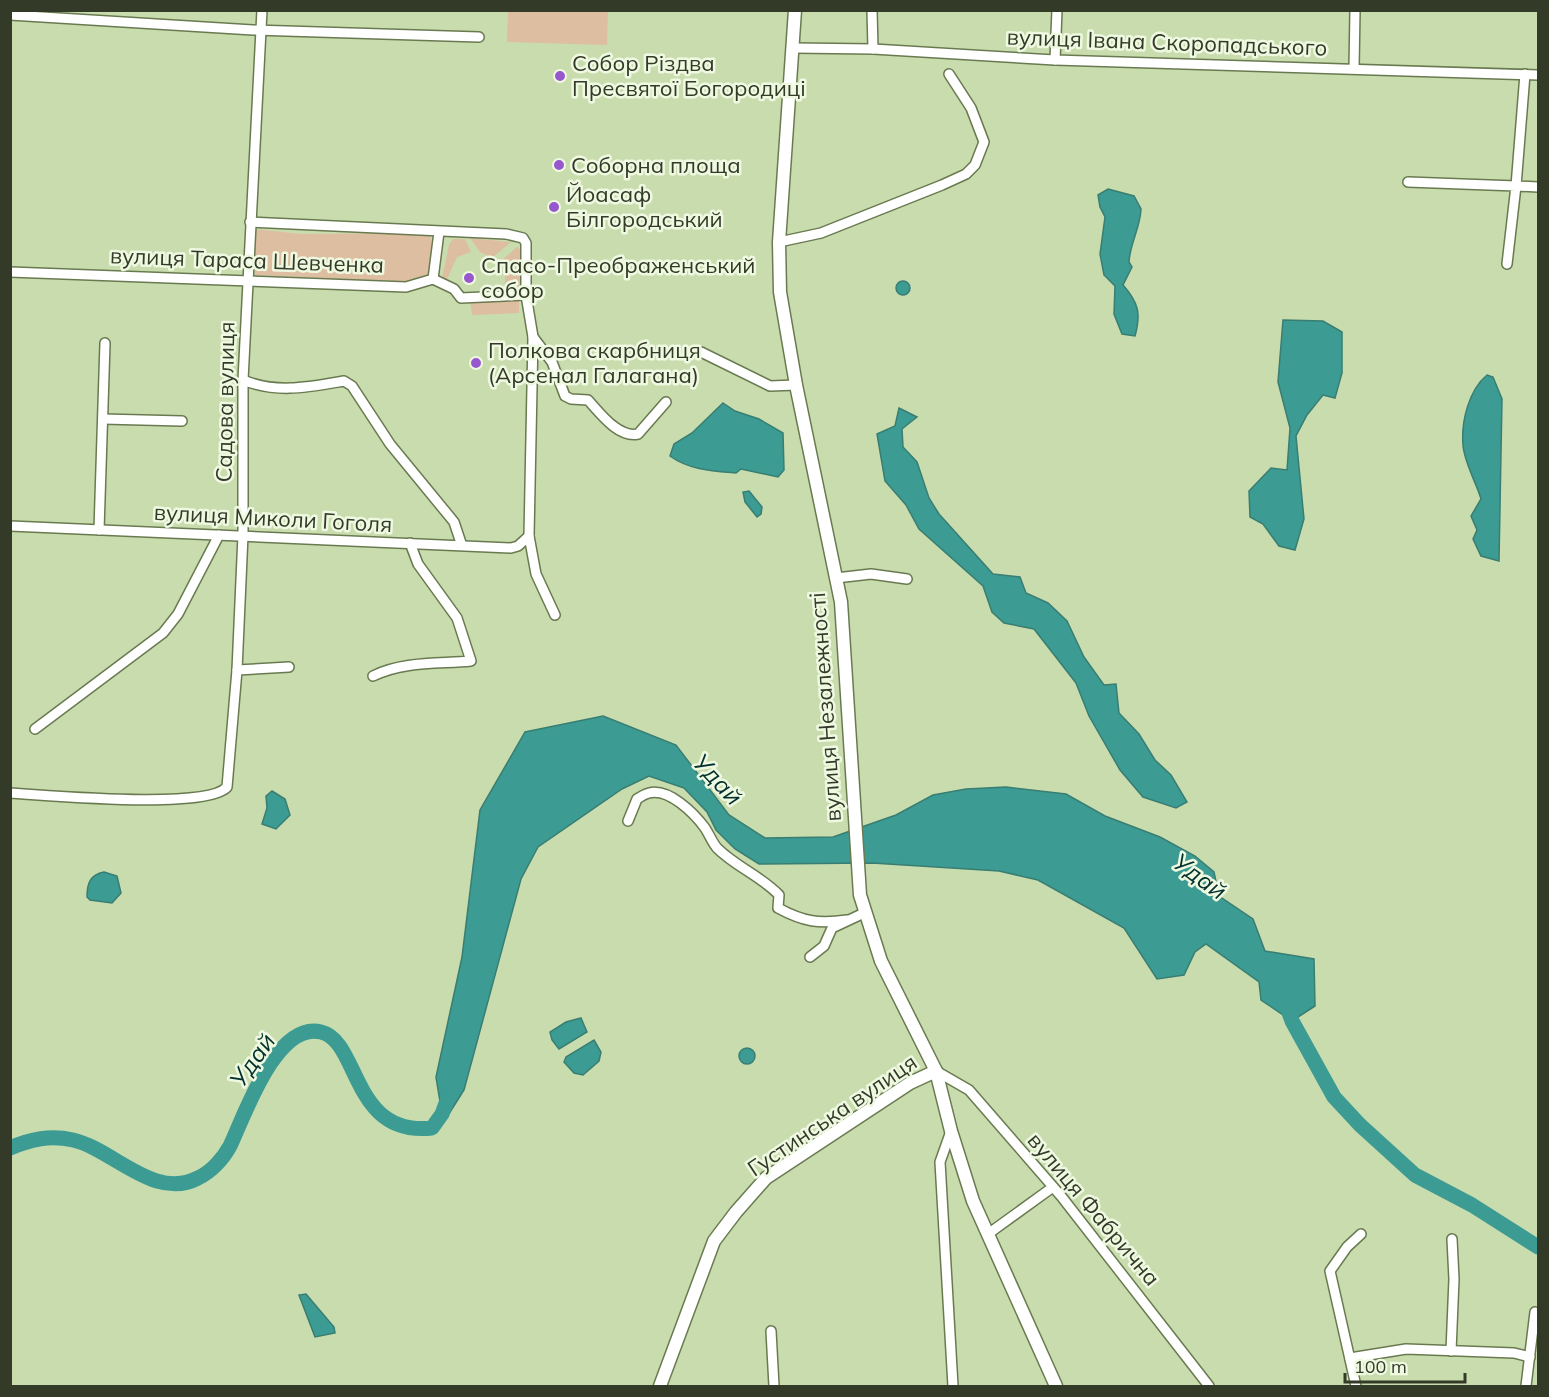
<svg xmlns="http://www.w3.org/2000/svg" width="1549" height="1397" viewBox="0 0 1549 1397" font-family="Mulish,sans-serif">
	<style>
		.green { fill: #ddbea0 }
		.water { fill: #3c9b92; stroke: #397e72; stroke-width: 1.5 }
		.lines { fill: none; stroke-linecap: round; stroke-linejoin: round }
		.river { stroke: #3c9b92; stroke-width: 15 }
		.minor-casing { stroke: #697a50; stroke-width: 12 }
		.secondary-casing { stroke: #697a50; stroke-width: 15 }
		.minor { stroke: #fff; stroke-width: 9 }
		.secondary { stroke: #fff; stroke-width: 12 }
		.poi-dot { fill: #9758ce; stroke: #eff9e1; stroke-width: 2 }
		.labels { text-anchor: middle; dominant-baseline: central; stroke-width: 5; stroke-linejoin: round; paint-order: stroke }
		.street-label { font-size: 22px; fill: #333a28; stroke: #eff9e1 }
		.poi-label { font-size: 22px; fill: #333a28; stroke: #eff9e1; text-anchor: start }
		.water-label { font-size: 24px; font-style: italic; fill: #02302c; stroke: #eff9e1 }
	</style>
	<rect width="100%" height="100%" fill="#c9dcae"/>
	<g class="green">
		<path d="M508,11h100l-1,34 -100,-3z"/>
		<path d="M255,229l46,5 111,-1 18,3c4,17 7,40 -12,46l-163,-7 -2,-15z"/>
		<path d="M470,238l41,4 -19,16 -12,-6z"/>
		<path d="M453,239h12l6,13 -14,5 -10,22 -5,-1 7,-33z"/>
		<path d="M517,247l3,2 2,43h-17v-25l-4,-6z"/>
		<path d="M519,299v14l-47,2 -2,-15z"/>
	</g>
	<g class="water">
		<path d="M1108,189l26,7 7,13c-1,20 -11,34 -12,53l3,5 -9,18c16,18 18,29 12,51l-13,-2 -8,-20 1,-28 -11,-11 -4,-21 5,-37 -5,-10 -2,-12z"/>
		<circle cx="903" cy="288" r="7"/>
		<path d="M1283,320l40,1 19,11v41l-7,25 -12,-3 -16,20 -11,21 8,83 -9,31 -16,-4 -16,-22 -13,-7 -1,-26 22,-23 16,2 3,-42 -12,-46z"/>
		<path d="M1487,375l6,2 9,22 -3,162 -18,-5 -8,-17 4,-9 -6,-14 10,-17c-5,-17 -17,-37 -18,-54 -2,-24 6,-55 24,-70z"/>
		<path d="M723,403l12,8 24,8 24,14 1,37 -6,7 -37,-8 -5,4c-23,-2 -47,-3 -66,-17l4,-12 18,-11z"/>
		<path d="M899,408l18,9 -15,12 1,18 14,15 12,36 10,16 54,60 27,3 6,16 22,10 19,18 17,36 20,28 12,-1 3,29 20,21 16,26 16,15 16,27 -11,6 -33,-11 -23,-27 -31,-54 -13,-33 -42,-54 -30,-6 -12,-11 -9,-26 -64,-57 -13,-24 -21,-24 -8,-47 18,-8z"/>
		<path d="M749,491l13,16 -1,7 -4,3 -12,-15 -2,-10z"/>
		<path d="M603,716l73,29 53,70 36,23 68,-1 63,-22 37,-20 33,-6 40,-2 60,7 39,22 55,21 35,19 19,16 5,24 34,23 12,32 49,8 1,47 -23,15 -31,-21 -2,-18 -53,-38 -11,8 -11,23 -27,4 -33,-51 -86,-48 -39,-9 -127,-8 -113,1 -24,-15 -19,-19 -9,-18 -23,-24 -35,-12 -27,13 -84,58 -17,32 -57,211 -17,27 -5,-3 -6,-37 26,-120 18,-147 45,-78z"/>
		<path d="M272,791l13,8 5,16 -14,14 -14,-5 5,-16 -1,-12z"/>
		<path d="M104,872l13,4 4,17 -9,10 -22,-3 -3,-3c0,-14 3,-22 17,-25z"/>
		<path d="M581,1018l6,14 -28,17 -7,-9 -2,-8 16,-10z"/>
		<path d="M594,1040l7,12 -2,9 -16,14 -9,-2 -10,-11 2,-5z"/>
		<circle cx="747" cy="1056" r="8"/>
		<path d="M306,1294l28,33 1,6 -20,4 -16,-42z"/>
	</g>
	<g class="lines">
		<g class="river">
			<path d="M1285,1002l7,19 42,76 26,28 55,50 57,30 66,42"/>
			<path d="M10,1148c21,-9 40,-13 63,-8 40,9 81,61 125,38 13,-6 25,-19 32,-32 14,-29 46,-125 91,-114 39,9 30,105 111,96l10,-14 7,-19"/>
		</g>
		<g class="minor-casing">
			<g id="minor">
				<path d="M872,10l1,39"/>
				<path d="M10,15l243,15 226,7"/>
				<path d="M794,48l79,1 182,11 483,15"/>
				<path d="M1055,60l2,-50"/>
				<path d="M1354,68l1,-58"/>
				<path d="M1525,74l-9,112 22,1"/>
				<path d="M1408,182l108,4 -9,78"/>
				<path d="M250,222l256,12 17,4 3,5v52l7,42 -4,199 7,38 19,41"/>
				<path d="M779,242l42,-9 121,-48 24,-11 9,-9 9,-23 -13,-34 -22,-34"/>
				<path d="M10,272l396,15 27,-8 6,-47"/>
				<path d="M433,279l21,10 7,9 65,-3"/>
				<path d="M533,337l19,25 13,34 6,3 17,1c12,13 30,38 50,34l28,-32"/>
				<path d="M701,352l69,34 26,-1"/>
				<path d="M243,380c34,14 66,7 101,1l8,5 38,58 64,78 7,21"/>
				<path d="M103,419l79,2"/>
				<path d="M10,526l501,22 7,-2 11,-10"/>
				<path d="M99,530l6,-187"/>
				<path d="M836,578l35,-4 36,5"/>
				<path d="M237,670l52,-3"/>
				<path d="M373,676c30,-15 66,-12 98,-15l-14,-43 -39,-54 -8,-21"/>
				<path d="M35,729l128,-96 15,-19 41,-79"/>
				<path d="M10,793c37,2 197,17 217,-6l10,-117 6,-135v-155l19,-370"/>
				<path d="M628,821l9,-22c3,-2 8,-5 12,-6 20,-5 45,20 56,35 4,6 7,14 12,20 19,19 44,28 62,47l-1,13c26,14 41,16 69,12"/>
				<path d="M810,957l14,-11 8,-18 32,-15"/>
				<path d="M936,1071l33,19 92,106 148,190"/>
				<path d="M951,1131l-11,31 13,224"/>
				<path d="M988,1234l65,-47"/>
				<path d="M771,1331l3,55"/>
				<path d="M1451,1351l3,-72 -2,-40"/>
				<path d="M1350,1358l56,-9 108,4 16,4"/>
				<path d="M1356,1386l-26,-115 17,-24 14,-13"/>
				<path d="M1526,1386l9,-74"/>
			</g>
		</g>
		<g class="secondary-casing">
			<g id="secondary">
				<path d="M795,10l-16,232 1,50 16,93 45,217 19,293 21,66 55,110 15,60 22,70 83,185"/>
				<path d="M660,1386l54,-145 22,-29 30,-34 144,-95 26,-12"/>
			</g>
		</g>
		<use href="#minor" class="minor"/>
		<use href="#secondary" class="secondary"/>
	</g>
	<g class="poi-dot">
		<circle cx="560" cy="76" r="6"/>
		<circle cx="559" cy="165" r="6"/>
		<circle cx="554" cy="207" r="6"/>
		<circle cx="469" cy="278" r="6"/>
		<circle cx="476" cy="363" r="6"/>
	</g>
	<g class="labels">
		<g class="street-label">
			<text transform="translate(1167 42) rotate(2)">вулиця Івана Скоропадського</text>
			<text transform="translate(247 260) rotate(2)">вулиця Тараса Шевченка</text>
			<text transform="translate(225 402) rotate(-89)">Садова вулиця</text>
			<text transform="translate(273 518) rotate(3)">вулиця Миколи Гоголя</text>
			<text transform="translate(825 707) rotate(-94)">вулиця Незалежності</text>
			<text transform="translate(832 1115) rotate(-34)">Густинська вулиця</text>
			<text transform="translate(1094 1209) rotate(50)">вулиця Фабрична</text>
		</g>
		<g class="poi-label">
			<text x="572" y="63">Собор Різдва<tspan x="572" dy="25">Пресвятої Богородиці</tspan></text>
			<text x="571" y="165">Соборна площа</text>
			<text x="566" y="194">Йоасаф<tspan x="566" dy="25">Білгородський</tspan></text>
			<text x="481" y="265">Спасо-Преображенський<tspan x="481" dy="25">собор</tspan></text>
			<text x="488" y="350">Полкова скарбниця<tspan x="488" dy="25">(Арсенал Галагана)</tspan></text>
		</g>
		<g class="water-label">
			<text transform="translate(718 779) rotate(47)">Удай</text>
			<text transform="translate(1200 876) rotate(36)">Удай</text>
			<text transform="translate(252 1060) rotate(-55)">Удай</text>
		</g>
	</g>
	<rect width="1549" height="1397" fill="none" stroke="#333a28" stroke-width="24"/>
	<path d="M1345 1373v9h120v-9" fill="none" stroke="#333a28" stroke-width="3"/>
	<text x="1354" y="1373" font-size="18" fill="#333a28" stroke="#eff9e1" stroke-width="4.5" paint-order="stroke">100 m</text>
</svg>
